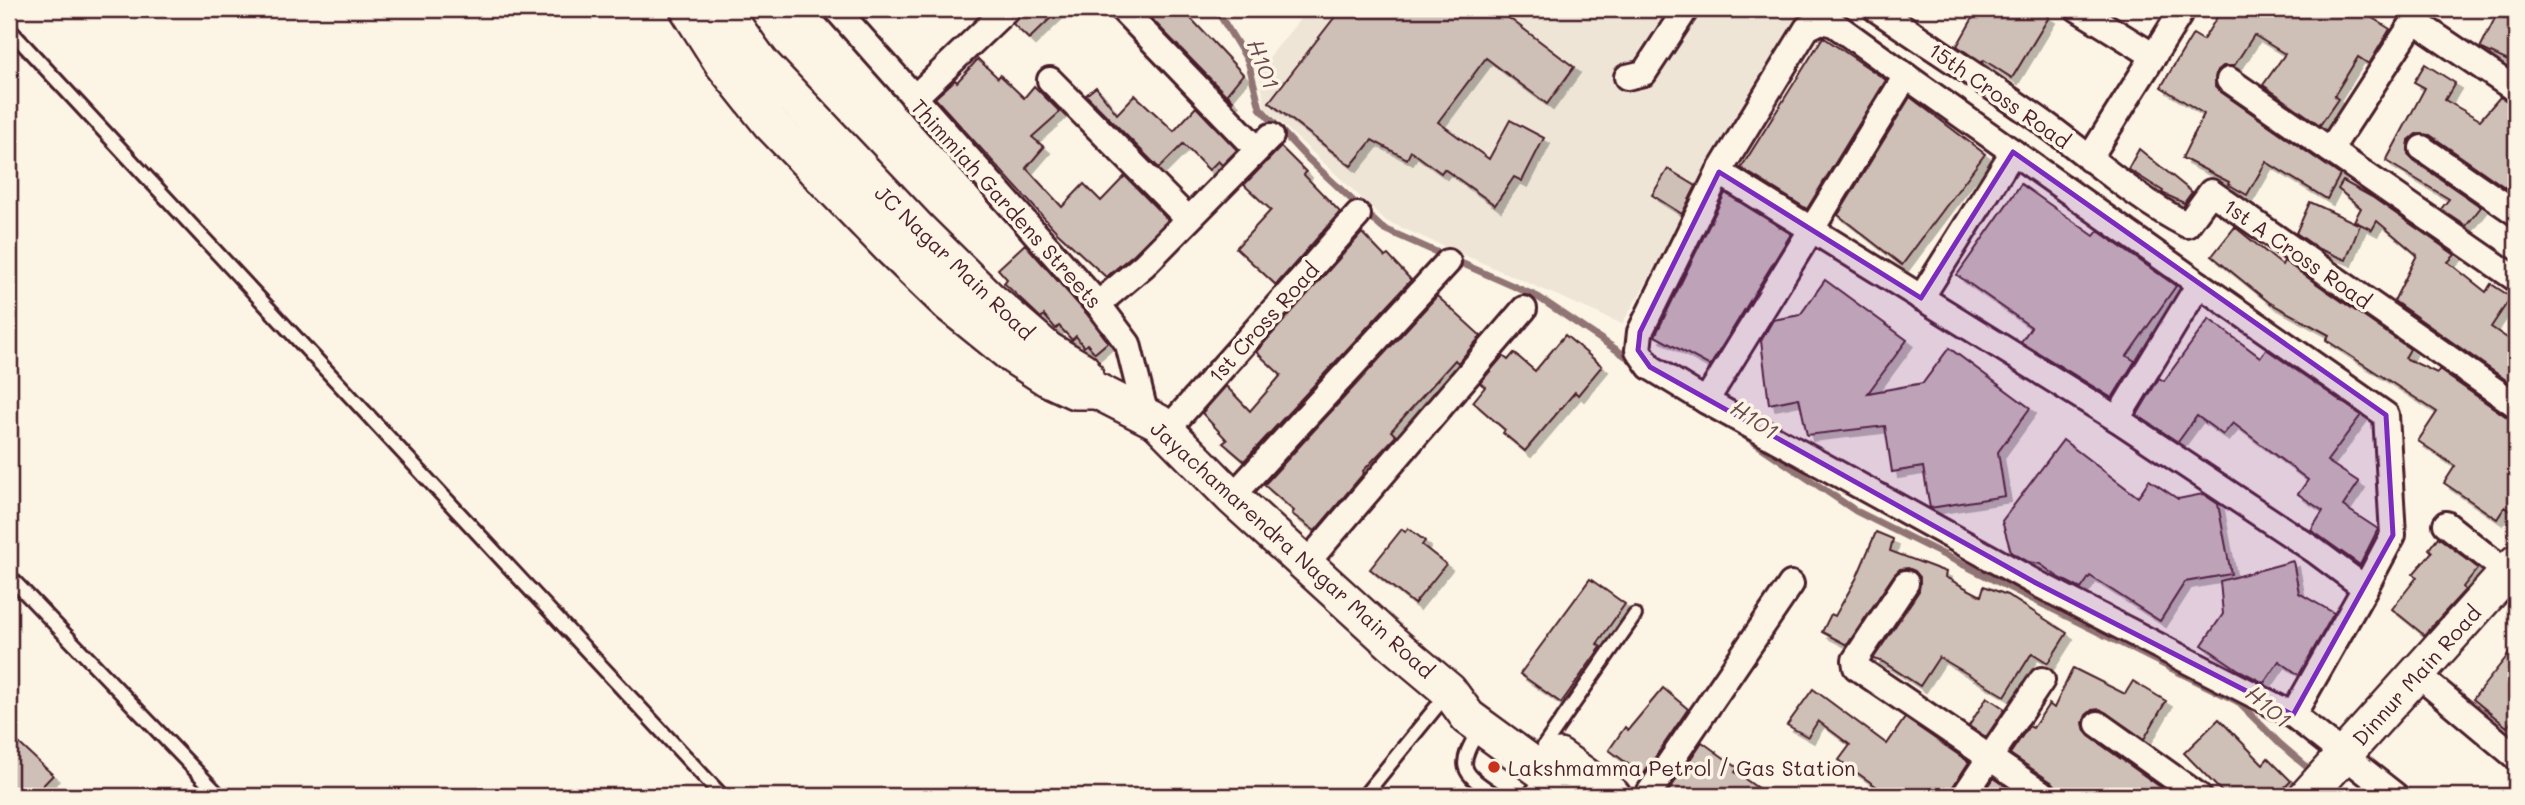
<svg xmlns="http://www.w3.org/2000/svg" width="2525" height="805" viewBox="0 0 2525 805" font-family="Mali,sans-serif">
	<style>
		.built { fill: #eee5d7 }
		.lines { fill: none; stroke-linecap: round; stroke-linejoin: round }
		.stream { stroke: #917474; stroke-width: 7 }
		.building { fill: #cfc0b7; stroke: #4a1f2b; stroke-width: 2; filter: url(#shadow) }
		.service-casing { stroke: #4a1f2b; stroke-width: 18 }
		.minor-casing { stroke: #4a1f2b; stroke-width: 30 }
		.secondary-casing { stroke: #4a1f2b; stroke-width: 40 }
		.service { stroke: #fcf5e5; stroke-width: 12 }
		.minor { stroke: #fcf5e5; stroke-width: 24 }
		.secondary { stroke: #fcf5e5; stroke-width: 35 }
		.marked { fill: #7b2cbf; fill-opacity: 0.2; stroke: #7b2cbf; stroke-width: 5; stroke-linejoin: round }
		.poi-dot { fill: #c8321e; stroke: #fcf5e5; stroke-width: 2.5 }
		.labels { text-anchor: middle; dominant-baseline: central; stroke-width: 7; stroke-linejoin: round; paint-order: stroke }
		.street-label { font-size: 21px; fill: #4a1f2b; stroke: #fcf5e5 }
		.poi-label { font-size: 21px; fill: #4a1f2b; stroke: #fcf5e5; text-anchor: start }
		.water-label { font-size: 23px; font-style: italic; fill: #6d4950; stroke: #fcf5e5 }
	</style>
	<defs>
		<filter id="shadow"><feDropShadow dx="6" dy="6" stdDeviation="0" flood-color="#0004"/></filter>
	</defs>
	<rect width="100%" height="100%" fill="#fcf5e5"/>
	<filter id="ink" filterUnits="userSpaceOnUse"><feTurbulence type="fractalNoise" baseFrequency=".0143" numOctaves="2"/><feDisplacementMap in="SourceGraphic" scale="14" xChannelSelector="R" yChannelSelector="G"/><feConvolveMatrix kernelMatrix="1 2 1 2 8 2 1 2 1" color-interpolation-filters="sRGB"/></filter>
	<g filter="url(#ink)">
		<path class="built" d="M1308,9h500l-186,315 -236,-103 -121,-113 -6,-38z"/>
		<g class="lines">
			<g class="stream">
				<path d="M1216,9l32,52 12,47 43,46 79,74 156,69 98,66"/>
				<path d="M1742,434l114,77 381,190 43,43 35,30"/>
			</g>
		</g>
		<g class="building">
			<path d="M1021,9h39l-31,30 -16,-15 8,-10z"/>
			<path d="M1142,9h40l61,65 -16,20 6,6 -1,1z"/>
			<path d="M1341,9h156l77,58 -27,37 -61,-46 -48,64 51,37 21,-39 34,18 -22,43 -8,-4 -19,28 -51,-36 -3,4 -30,-22 -4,8 -35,-19 -21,26 -82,-64z"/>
			<path d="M1978,9h58l13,8 -37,61 -28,-18 -2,3 -25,-17z"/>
			<path d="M2222,9h136l32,20 -21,35 -11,-7 -24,39 4,3 -18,26 -57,-40 22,-31 -31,-19 -20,31h-11l-7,6 -1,14 6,6 119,83 -13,24 -61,-37 -19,33 -19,-11 1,-2 -47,-24 22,-44 -43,-27 32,-53 10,6z"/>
			<path d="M2497,14l19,9v21l-8,17 -28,-13z"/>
			<path d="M1823,37l63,43 -79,129 -66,-41z"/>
			<path d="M978,59l20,19 2,-3 24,23 10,-12 26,26 -28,25 12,10 -18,21 36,39 22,-23 17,17 24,-25 43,44 -34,34 -28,23 -50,-46 -121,-133 20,-18 2,2z"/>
			<path d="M2425,64l30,19 -10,17 35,20 20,-23 16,8v90l-86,-60 -14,-1 -7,6 -1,14 5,6 68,47 -15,19 -25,-17 8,-10 -63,-38 39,-73 -11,-6z"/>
			<path d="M1096,87l21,27 18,-19 39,36 22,-24 41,43 -15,15 -4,-4 -9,9 -26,-26 -24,24 -73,-73z"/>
			<path d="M1910,97l75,57 -83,111 -64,-50z"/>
			<path d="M1281,147l25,25 -2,3 36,37 -64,73 -40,-37 35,-38 -27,-25z"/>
			<path d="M2139,149l53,43 -8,11 -22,-10 1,-2 -35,-22z"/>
			<path d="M1668,169l28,17 -14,28 -30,-19z"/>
			<path d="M2343,181l29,16 83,58 -7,7 38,30 5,-8 20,13 -20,30 25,17v43l-122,-86 23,-46 -40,-34 -5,9 -18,-9 7,-13 -23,-19z"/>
			<path d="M2021,184l73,52 4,-5 78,55 -49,70 8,5 -23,37 -91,-56 10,-15 -74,-52z"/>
			<path d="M1725,193l66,41 -81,132 -55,-30z"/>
			<path d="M2310,202l50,23 -14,35 -27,-11 -23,-16z"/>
			<path d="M2235,227l47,38 2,-4 126,88 -5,9 32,15 2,-3 68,47 9,3v95l-11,-8 -8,12 -53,-36 11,-17 -37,-25 19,-29 -111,-72 3,-5 -59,-32 -58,-47z"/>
			<path d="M1362,233l23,24 3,-2 23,25 -167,181 -21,-18 4,-3 -25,-27 24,-27 24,25 31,-36 -25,-23z"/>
			<path d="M1025,244l61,69 22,29 -13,11 -8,-9 -3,3 -8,-11 -4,4 -13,-14 -3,3 -12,-14 -3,3 -37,-35 3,-4 -9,-10z"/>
			<path d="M1825,280l82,60 -39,53 55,-10 26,-35 81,60 -32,44 7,44 -75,12 -7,-41 -31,5 -7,-46 -78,9 -8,-37 -30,6 -8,-63 12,-21 27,-5z"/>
			<path d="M1437,296l44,40 -23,27 -3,-3 -64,71 5,5 -33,35 1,2 -49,58 -23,-17 2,-3 -30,-26z"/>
			<path d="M2209,319l51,38 6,-8 95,66 -34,46 32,21 -16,24 35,23 -18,36 -49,-35 12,-19 -25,-17 10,-14 -75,-57 -10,12 -26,-19 -19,26 -41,-27 22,-37 5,3z"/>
			<path d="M1565,335l37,31 -24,29 -3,-3 -50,59 -22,-18 2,-3 -32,-28 12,-15 -5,-4 23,-27 5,4 6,-7 21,18z"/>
			<path d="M2063,440l75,57 11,-17 29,19 25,-5 15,10 13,70 -46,8 -25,39 -70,-45 -9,13 -23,-12 -18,-13 -11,-2 -18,-10 -9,-31z"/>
			<path d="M1408,528l17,13 -3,4 24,19 -32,40 -44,-35 32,-40 3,3z"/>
			<path d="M1876,532l17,7 -3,12 56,21 -1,5 36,19 3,-10 23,9 60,38 -19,30 -16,-10 -27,43 -66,-39 -19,29 -37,-24 -10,-3 46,-68 1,-14 -5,-6 -7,-3 -8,1 -6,6 -47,70 -25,-13 9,-18 4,2 21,-37z"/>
			<path d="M2438,537l40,31 -15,19 2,3 -41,45 -32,-26 25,-32 -4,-3 19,-22 -3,-3z"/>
			<path d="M2293,561l6,32 35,20 -35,62 -20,-14 -15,22 -25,-13 -37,-25 21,-31 -3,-33z"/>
			<path d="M1590,579l35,25 -28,40 4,3 -40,56 -41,-29z"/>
			<path d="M2516,645v71l-9,11 -34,-28z"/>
			<path d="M2073,668l52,26 8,-13 33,20 -22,38 -44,-30 -8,1 -6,5 -3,8 2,8 4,5 84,60h-112l-7,-12 -44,-30 19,-28 4,2 16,-24 5,4z"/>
			<path d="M1663,688l25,21 -45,66 -34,-25 16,-23 3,3z"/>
			<path d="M1813,689l74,55 18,-26 64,44 -17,26 -3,8h-59l-51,-36 11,-15 -32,-24 -10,16 -21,-12z"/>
			<path d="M1987,697l18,12 -19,28 -17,-11z"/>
			<path d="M2219,719l44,45 5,-6 23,23 -15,15h-50l-42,-43z"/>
			<path d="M9,734l44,41 -20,21h-14l-10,-9z"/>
			<path d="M1702,742l36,26 -3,4 34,24h-95l-6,-4z"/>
			<path d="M1994,778l26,18h-38z"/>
		</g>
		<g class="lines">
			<g class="service-casing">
				<g id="service">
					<path d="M9,29l713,767"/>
					<path d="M9,576l211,220"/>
					<path d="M1480,728c-23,39 -21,43 17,68"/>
					<path d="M1544,746l91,-131"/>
					<path d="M1364,796l83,-102"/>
					<path d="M1528,796l17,-19"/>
				</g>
			</g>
			<g class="minor-casing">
				<g id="minor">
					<path d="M836,9l262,295 30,40 18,72"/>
					<path d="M1122,9l135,140"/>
					<path d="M1876,9c57,39 116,77 172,117 46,34 88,73 139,99l24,-33 305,213"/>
					<path d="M2078,9l76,47"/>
					<path d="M1627,77l17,-4 42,-64"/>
					<path d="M1050,80l138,139"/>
					<path d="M2229,80l287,199"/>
					<path d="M914,98l93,-89"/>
					<path d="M2422,148l94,65"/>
					<path d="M2330,150l84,-129 102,69"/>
					<path d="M2089,159l94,-150"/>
					<path d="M1719,172l398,247"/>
					<path d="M2199,284l-293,-208 -200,325 330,182 257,132"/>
					<path d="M1921,298l92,-146"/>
					<path d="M1098,304l46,-39 127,-129"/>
					<path d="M1706,401l-56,-34 -12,-17 2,-18 79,-160 88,-144 14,-7 13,3 72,52"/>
					<path d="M1167,430l191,-215"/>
					<path d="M1232,497l216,-235"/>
					<path d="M2446,524l70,56"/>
					<path d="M1305,565l219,-256"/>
					<path d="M1906,583l-51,77 1,7 190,129"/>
					<path d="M2365,588l28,-53 -7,-120 -187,-131 -82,135 197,131 51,38 -72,127 103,81"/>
					<path d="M2417,674l99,83"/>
					<path d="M2098,724l101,72"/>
					<path d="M1647,796l144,-212"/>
					<path d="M1964,796l78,-116"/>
				</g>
			</g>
			<g class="secondary-casing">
				<g id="secondary">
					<path d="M688,9l35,55 47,59 120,124 59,57 64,52 34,22 28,13h22l61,31 74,75 161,147 56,47 19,26 108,79"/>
					<path d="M722,9l39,54 158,167 70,69 59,51 34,20 3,5"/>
					<path d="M1559,757l54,39"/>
					<path d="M2307,796l209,-233"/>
				</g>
			</g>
			<use href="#service" class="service"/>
			<use href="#minor" class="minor"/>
			<use href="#secondary" class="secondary"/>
		</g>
	</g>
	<path class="marked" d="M2013,152l373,263 7,120 -100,180 -257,-132 -386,-216 -12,-17 2,-18 79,-160 202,126z"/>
	<circle class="poi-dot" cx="1494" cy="767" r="7"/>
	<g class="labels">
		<g class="street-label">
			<text transform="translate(2000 95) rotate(35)">15th Cross Road</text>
			<text transform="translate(1007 203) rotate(48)">Thimmiah Gardens Streets</text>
			<text transform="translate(2298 253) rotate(35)">1st A Cross Road</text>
			<text transform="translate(955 262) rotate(44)">JC Nagar Main Road</text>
			<text transform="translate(1263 322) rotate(-48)">1st Cross Road</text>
			<text transform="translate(1293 549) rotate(42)">Jayachamarendra Nagar Main Road</text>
			<text transform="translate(2416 675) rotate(-48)">Dinnur Main Road</text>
		</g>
		<g class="poi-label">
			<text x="1508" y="767">Lakshmamma Petrol / Gas Station</text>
		</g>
		<g class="water-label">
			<text transform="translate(1264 64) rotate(69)">H101</text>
			<text transform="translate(1755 419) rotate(34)">H101</text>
			<text transform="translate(2269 706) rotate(41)">H101</text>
		</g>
	</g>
	<rect width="2525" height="805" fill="none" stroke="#fcf5e5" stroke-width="35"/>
	<rect x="18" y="18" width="2490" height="770" fill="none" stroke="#4a1f2b" stroke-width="2.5" filter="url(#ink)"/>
</svg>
